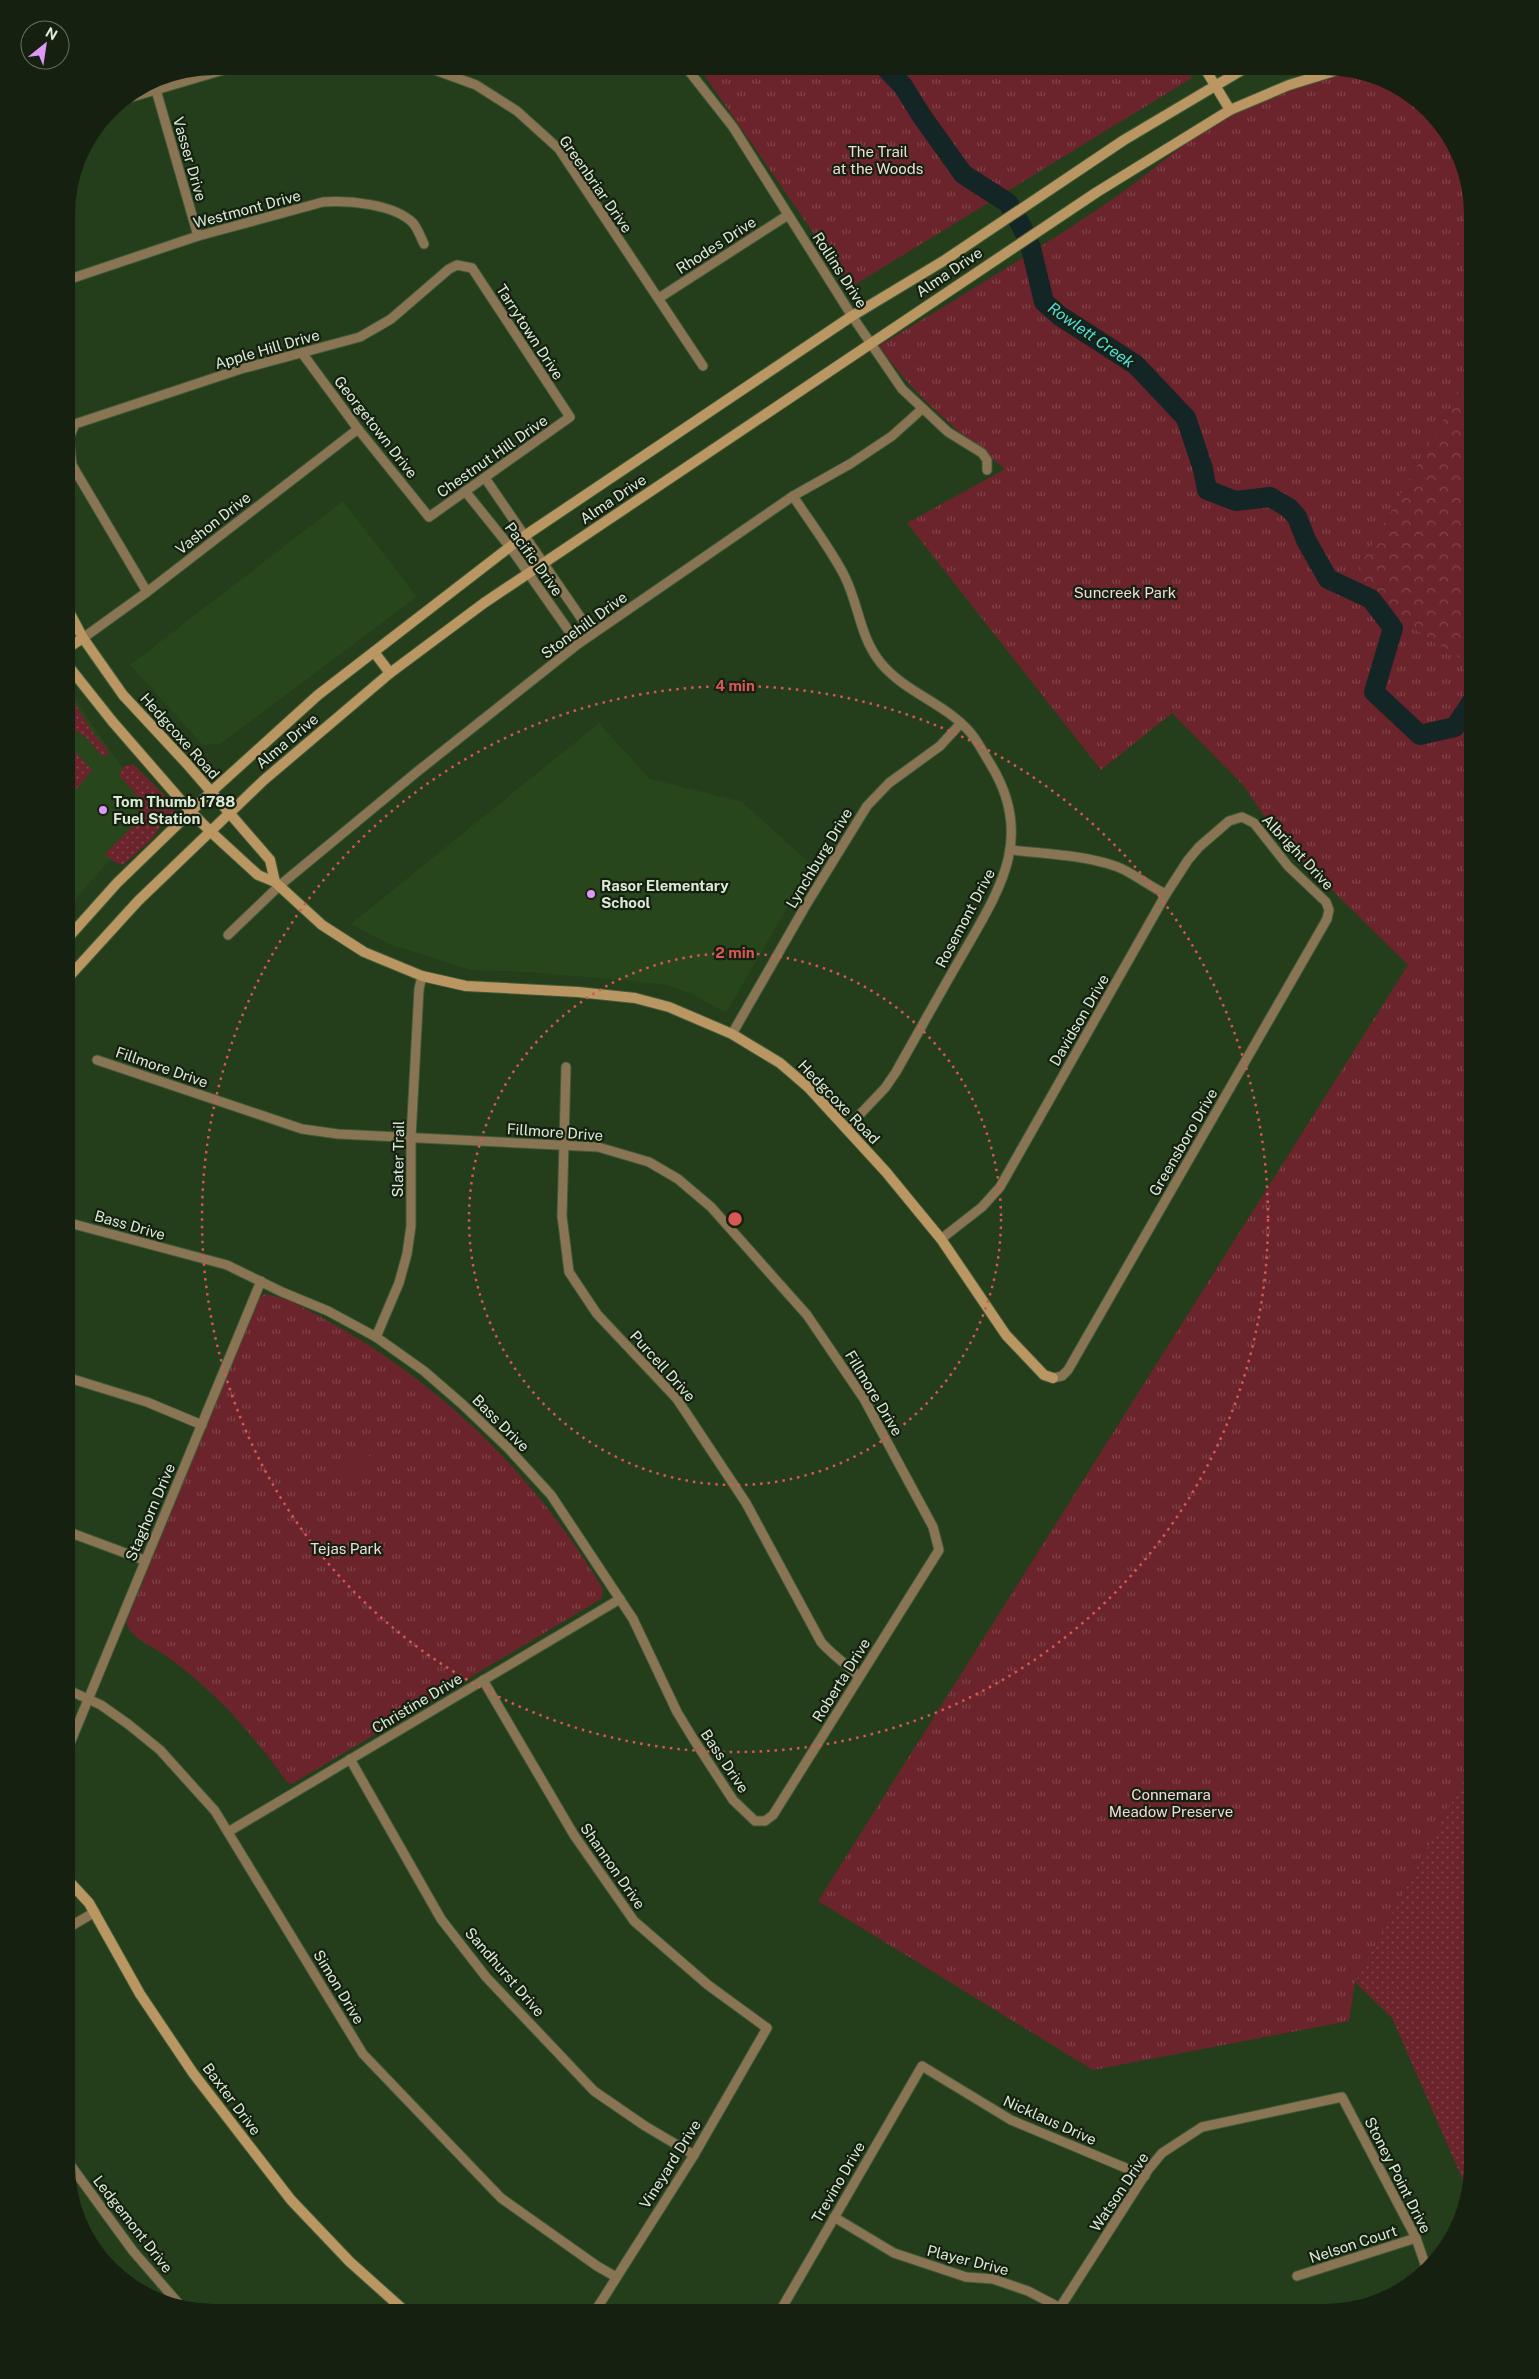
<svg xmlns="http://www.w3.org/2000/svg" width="1539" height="2379" viewBox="0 0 1539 2379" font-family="'Public Sans',sans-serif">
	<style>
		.built { fill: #28461c }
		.grass { fill: url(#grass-dots) }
		.forest { fill: url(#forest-crowns) }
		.park { fill: url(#park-tufts) }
		.pitch { fill: #6b242b }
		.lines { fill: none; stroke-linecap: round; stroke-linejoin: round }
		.river { stroke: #132525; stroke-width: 20 }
		.street-casing { stroke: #415938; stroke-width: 11 }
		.secondary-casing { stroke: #415938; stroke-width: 12 }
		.street { stroke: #897453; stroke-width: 9 }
		.secondary { stroke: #b99662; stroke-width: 10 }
		.ring { fill: none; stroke: #d75853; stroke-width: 2.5; stroke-dasharray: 2.5 5 }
		.poi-dot { fill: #dd99f3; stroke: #152011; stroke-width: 2 }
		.labels { text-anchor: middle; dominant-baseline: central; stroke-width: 4.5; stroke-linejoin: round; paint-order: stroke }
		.park-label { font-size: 15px; fill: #f4dada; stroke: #152011 }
		.street-label { font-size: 15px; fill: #daead5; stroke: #152011 }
		.poi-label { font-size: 15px; font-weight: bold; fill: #daead5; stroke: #152011; text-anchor: start }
		.water-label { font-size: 16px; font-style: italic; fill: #50dee1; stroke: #152011 }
		.centre { fill: #d75853; stroke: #152011; stroke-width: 2.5 }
		.ring-label { font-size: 15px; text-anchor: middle; font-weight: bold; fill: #d75853; stroke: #152011; stroke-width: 4.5; stroke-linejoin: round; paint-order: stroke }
	</style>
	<defs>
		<pattern id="grass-dots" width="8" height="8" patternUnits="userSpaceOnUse" patternTransform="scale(1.25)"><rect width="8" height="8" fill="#6b242b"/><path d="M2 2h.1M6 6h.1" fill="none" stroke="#804449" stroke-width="1.8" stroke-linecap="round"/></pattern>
		<pattern id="forest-crowns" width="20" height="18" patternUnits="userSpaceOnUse" patternTransform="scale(1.25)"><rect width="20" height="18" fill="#6b242b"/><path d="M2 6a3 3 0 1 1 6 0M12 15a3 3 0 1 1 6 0" fill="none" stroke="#804449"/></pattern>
		<pattern id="park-tufts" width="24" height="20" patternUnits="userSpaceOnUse" patternTransform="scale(1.25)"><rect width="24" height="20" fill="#6b242b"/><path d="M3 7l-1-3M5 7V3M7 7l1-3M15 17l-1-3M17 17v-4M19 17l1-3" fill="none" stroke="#804449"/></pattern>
	</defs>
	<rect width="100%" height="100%" fill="#243d1a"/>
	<g class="built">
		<path d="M343,501l74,96 -197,147 -17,1 -73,-80z"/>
		<path d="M66,682l24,40 49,69 7,20 -20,31 -60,67z"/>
		<path d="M599,723l51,56 92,23 70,63 -86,148 -36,-20 -28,-9 -132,-12 -59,-2 -82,-26 -38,-20z"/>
	</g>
	<g class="grass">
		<path d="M66,689l29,47 13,14 1,3 -5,3 -3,-1 -15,-18 -20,-13z"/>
		<path d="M66,742l26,28 -19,23 -5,33z"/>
		<path d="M133,764l40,40c2,10 -2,15 -9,22l-3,-1 -8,13 -30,27 -9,-3 -9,-8 34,-34 2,-20 -22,-25 5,-9z"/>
		<path d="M1473,1763v402l-7,22 -74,-169 -37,-36z"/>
	</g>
	<path class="forest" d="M1473,368v299l-125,-81z"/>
	<g class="park">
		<path d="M698,66l488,1 6,11 -341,209z"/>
		<path d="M1348,71l59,20 50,57 16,66v154l-125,218 125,81v1096l-118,219 -6,39 -256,49 -275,-169 590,-936 -130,-128 -34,-51 -72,-73 -71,57 -194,-247 98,-54c-49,-39 -89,-71 -126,-123 76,-46 152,-92 225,-141 44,-29 83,-68 130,-92 36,-18 75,-32 114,-42z"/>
		<path d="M265,1294c27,4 55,23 79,36 107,63 195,152 259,259l-2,10 -309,185 -5,-2c-35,-49 -72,-91 -121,-126 -15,-11 -33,-16 -40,-33l132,-324z"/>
	</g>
	<g class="pitch">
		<path d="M1473,222v43l-20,-12z"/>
		<path d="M360,1449l12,9 -18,24 -12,-8z"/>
	</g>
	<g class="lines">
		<path class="river" d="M884,66l19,20 18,29 42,59 45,29 14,24 9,21 13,54 16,14 76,49 50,53 17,51 4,21 29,11 34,-4 19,11 8,9 9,23 22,39 43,20 22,29 -19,64 46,43 35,-8 18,-27"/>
		<g class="street-casing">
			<g id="street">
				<path d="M424,66l52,19 41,26 42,38 144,217"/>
				<path d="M685,66l48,61 119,189 50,73 46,43 34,21 5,7v10"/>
				<path d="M156,90l42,146"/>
				<path d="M125,99l112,-33"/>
				<path d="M67,280l131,-44 125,-34c25,-2 71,2 90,21 5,6 8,15 11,21"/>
				<path d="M659,298l129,-83"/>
				<path d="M485,478l107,156"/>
				<path d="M465,491l45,56 68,97"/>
				<path d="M793,496c17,26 37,52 51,79 15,29 15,60 36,87 24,30 63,40 89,69 9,10 15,23 22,34 45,74 7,127 -30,192 -22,38 -43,76 -65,115l-11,16 -39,41"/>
				<path d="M147,592l-75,-127 -3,-27 6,-14 166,-55 119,-32 31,-18 58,-50 8,-4 15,3 98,149 -141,100 -71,-88 -56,-76"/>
				<path d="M83,638l64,-46 211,-163"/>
				<path d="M1012,850c34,4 71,5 103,16 14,4 35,21 51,28"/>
				<path d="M228,935l51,-49 139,-115 160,-127 215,-148 57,-32 42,-28 30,-27"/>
				<path d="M732,1034l74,-129 61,-99 22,-23 51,-37 21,-23"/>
				<path d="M566,1067l-4,149 7,56 28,42 80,85 69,104 75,139c12,14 26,22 38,35"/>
				<path d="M66,1222l161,43 55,27 46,19 48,26 48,34 38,33 46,44 43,47 82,124 44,93 17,28 39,60 22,21h10l8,-6 166,-265 -6,-23 -69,-128 -57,-84 -96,-108 -33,-28 -29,-17 -51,-15 -260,-13 -36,-5 -205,-69"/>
				<path d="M941,1239l41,-32 18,-20 166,-293 22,-34 11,-13 30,-26 13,-4 12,6 34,43 38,36 3,8 -2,9 -259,451 -6,6 -9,2"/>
				<path d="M376,1337l23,-54 8,-29 4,-28v-89l8,-148 3,-13"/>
				<path d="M66,1377l81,25 55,23"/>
				<path d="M66,1531l78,29"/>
				<path d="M483,1680l91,155 60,86 74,64 59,43 -73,127 -100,158"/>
				<path d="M66,1689l35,16 27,19 32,26 55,61 148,243 138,144 96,68 19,11"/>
				<path d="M66,1753l195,-472"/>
				<path d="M350,1759l91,160 45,58 108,114 51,35 49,29"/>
				<path d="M228,1832l392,-233"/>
				<path d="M66,1929l29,-17"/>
				<path d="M66,2159l67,92 46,53"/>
				<path d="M834,2217l60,36 72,24 27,2 35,12 42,22"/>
				<path d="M1297,2276l119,-38"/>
				<path d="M1061,2306l87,-136 14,-17 40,-26 140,-30 74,141 10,29"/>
				<path d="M779,2313l143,-247 89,54 134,56"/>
			</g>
		</g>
		<g class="secondary-casing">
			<g id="secondary">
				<path d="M1204,67l26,43"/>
				<path d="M66,606l17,32 40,57 65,70 82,95 5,22"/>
				<path d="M66,649l17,-11"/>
				<path d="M374,652l16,21"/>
				<path d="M66,663l46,58 79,91 20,20 47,43 17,7 47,43 42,27 58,24 44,10 112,6 57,6 34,9 63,27 48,29 29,25 77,84 55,67 65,96 38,40 9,3"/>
				<path d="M66,940l51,-57 94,-91 107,-97 202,-156 332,-223 93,-56 179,-120 123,-73"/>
				<path d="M66,980l72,-79 126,-121 126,-107 94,-70 613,-411 133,-82 59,-25 52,-16"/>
				<path d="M66,1878l23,25 51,91 53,79 98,127 59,62 57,51"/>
			</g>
		</g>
		<use href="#street" class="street"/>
		<use href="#secondary" class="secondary"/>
	</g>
	<g class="ring">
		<circle cx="735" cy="1219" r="266"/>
		<circle cx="735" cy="1219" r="533"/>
	</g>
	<g class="poi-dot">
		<circle cx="103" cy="810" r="5"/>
		<circle cx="591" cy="894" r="5"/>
	</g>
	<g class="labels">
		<g class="park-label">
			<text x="878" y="151">The Trail<tspan x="878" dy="17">at the Woods</tspan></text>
			<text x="1125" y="592">Suncreek Park</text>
			<text x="346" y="1548">Tejas Park</text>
			<text x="1171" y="1794">Connemara<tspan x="1171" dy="17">Meadow Preserve</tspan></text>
		</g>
		<g class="street-label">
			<text transform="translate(190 159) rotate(74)">Vasser Drive</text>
			<text transform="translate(596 184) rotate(55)">Greenbriar Drive</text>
			<text transform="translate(247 209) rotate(-15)">Westmont Drive</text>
			<text transform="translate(716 245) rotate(-33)">Rhodes Drive</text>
			<text transform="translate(840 270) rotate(57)">Rollins Drive</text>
			<text transform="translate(949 272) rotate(-34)">Alma Drive</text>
			<text transform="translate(530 332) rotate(57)">Tarrytown Drive</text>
			<text transform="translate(267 349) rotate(-16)">Apple Hill Drive</text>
			<text transform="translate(376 427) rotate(52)">Georgetown Drive</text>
			<text transform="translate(492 456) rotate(-35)">Chestnut Hill Drive</text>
			<text transform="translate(613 499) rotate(-34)">Alma Drive</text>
			<text transform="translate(213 523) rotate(-38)">Vashon Drive</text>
			<text transform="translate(534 559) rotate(54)">Pacific Drive</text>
			<text transform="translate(584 625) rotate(-36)">Stonehill Drive</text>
			<text transform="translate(180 736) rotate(48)">Hedgcoxe Road</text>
			<text transform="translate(287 741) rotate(-40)">Alma Drive</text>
			<text transform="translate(1298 852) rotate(47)">Albright Drive</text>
			<text transform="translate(819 858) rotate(-59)">Lynchburg Drive</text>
			<text transform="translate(965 918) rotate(-62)">Rosemont Drive</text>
			<text transform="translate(1079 1020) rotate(-60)">Davidson Drive</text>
			<text transform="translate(162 1067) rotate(19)">Fillmore Drive</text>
			<text transform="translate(839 1102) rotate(46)">Hedgcoxe Road</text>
			<text transform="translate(555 1132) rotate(4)">Fillmore Drive</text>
			<text transform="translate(1183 1142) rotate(-60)">Greensboro Drive</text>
			<text transform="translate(398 1159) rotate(-89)">Slater Trail</text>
			<text transform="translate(130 1225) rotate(16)">Bass Drive</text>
			<text transform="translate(663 1366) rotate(48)">Purcell Drive</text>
			<text transform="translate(874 1393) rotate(59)">Fillmore Drive</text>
			<text transform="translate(501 1423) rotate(45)">Bass Drive</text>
			<text transform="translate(150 1512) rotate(-67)">Staghorn Drive</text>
			<text transform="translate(841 1680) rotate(-58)">Roberta Drive</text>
			<text transform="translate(417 1703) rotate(-31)">Christine Drive</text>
			<text transform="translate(725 1761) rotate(56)">Bass Drive</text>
			<text transform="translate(613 1866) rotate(55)">Shannon Drive</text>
			<text transform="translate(505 1972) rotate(49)">Sandhurst Drive</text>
			<text transform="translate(339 1987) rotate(59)">Simon Drive</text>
			<text transform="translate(232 2099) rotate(53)">Baxter Drive</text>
			<text transform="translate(1050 2120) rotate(24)">Nicklaus Drive</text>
			<text transform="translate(670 2164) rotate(-58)">Vineyard Drive</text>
			<text transform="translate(1398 2175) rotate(63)">Stoney Point Drive</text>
			<text transform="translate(838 2182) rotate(-60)">Trevino Drive</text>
			<text transform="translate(1119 2192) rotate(-56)">Watson Drive</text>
			<text transform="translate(133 2224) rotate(52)">Ledgemont Drive</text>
			<text transform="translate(1353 2244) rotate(-18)">Nelson Court</text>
			<text transform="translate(968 2260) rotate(14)">Player Drive</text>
		</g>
		<g class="poi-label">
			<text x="113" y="801">Tom Thumb 1788<tspan x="113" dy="17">Fuel Station</tspan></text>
			<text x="601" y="885">Rasor Elementary<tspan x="601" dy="17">School</tspan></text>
		</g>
		<g class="water-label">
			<text transform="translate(1091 335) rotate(35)">Rowlett Creek</text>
		</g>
	</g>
	<path d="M0 0H1539V2379H0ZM214 75H1325A139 139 0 0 1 1464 214V2165A139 139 0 0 1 1325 2304H214A139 139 0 0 1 75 2165V214A139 139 0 0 1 214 75Z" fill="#152011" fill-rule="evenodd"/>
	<circle cx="735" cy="1219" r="8" class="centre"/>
	<g class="ring-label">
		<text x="735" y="691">4 min</text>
		<text x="735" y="958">2 min</text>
	</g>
	<g transform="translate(45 45) rotate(30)"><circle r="24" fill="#152011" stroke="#64715f"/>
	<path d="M0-4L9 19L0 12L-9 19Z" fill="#dd99f3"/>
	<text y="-8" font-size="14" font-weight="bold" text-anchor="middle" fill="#daead5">N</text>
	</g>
</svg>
